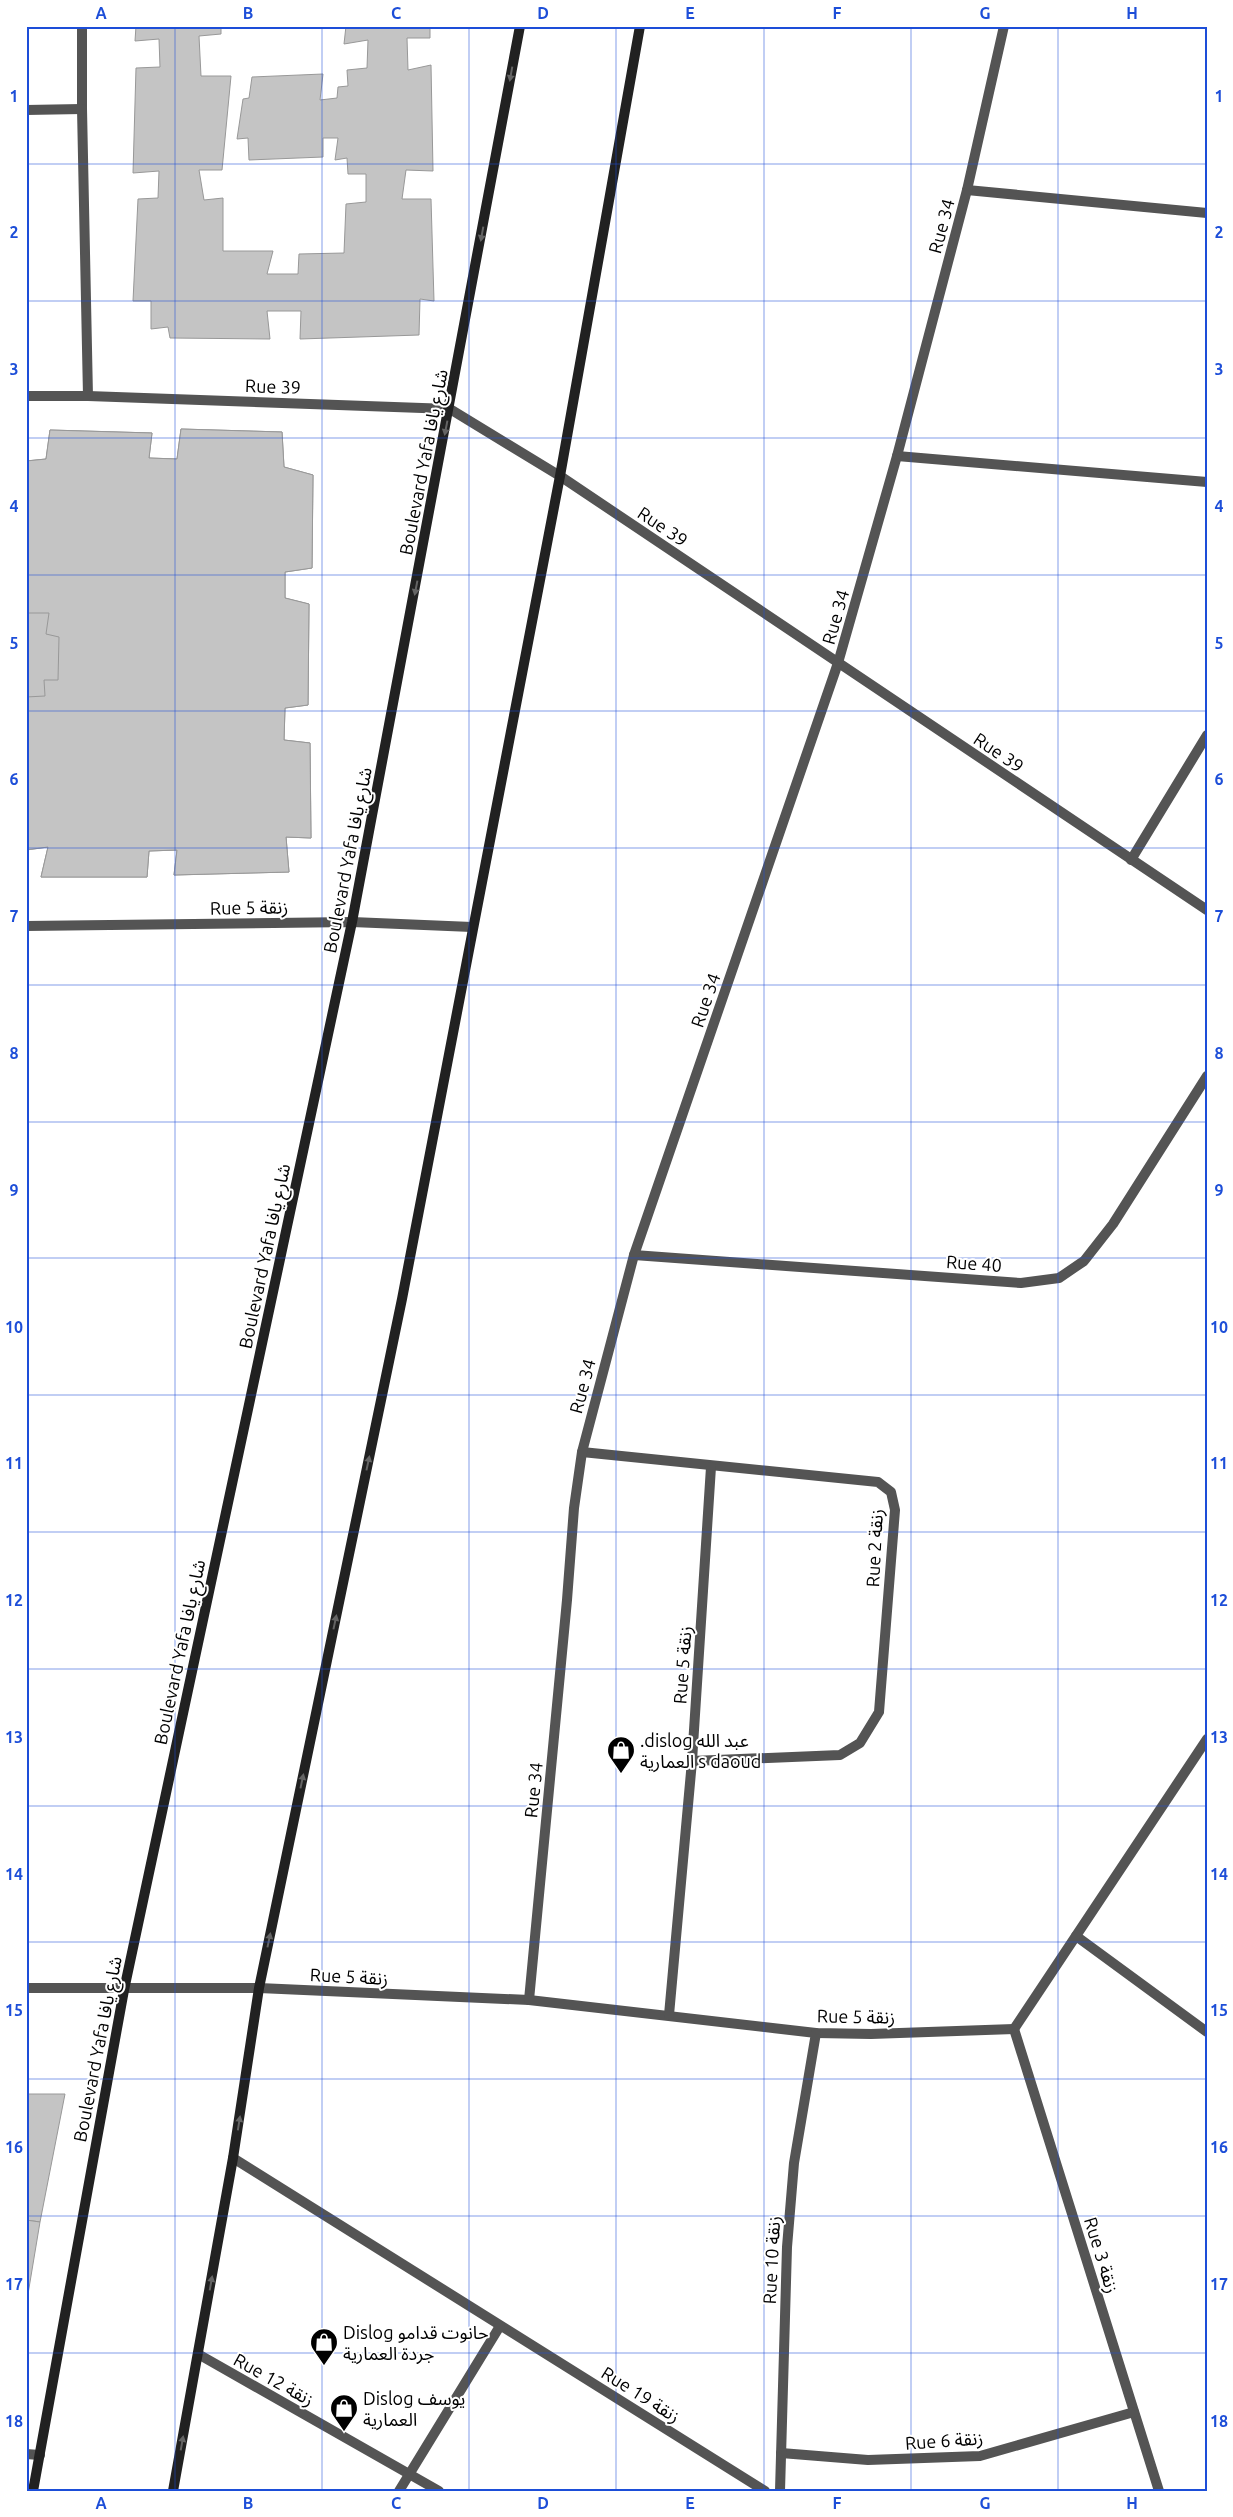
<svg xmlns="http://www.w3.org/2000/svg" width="1233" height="2517" viewBox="0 0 1233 2517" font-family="Ubuntu,'Noto Sans Arabic',sans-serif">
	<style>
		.building { fill: #c4c4c4; stroke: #989898 }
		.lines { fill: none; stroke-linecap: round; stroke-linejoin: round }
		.street { stroke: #545454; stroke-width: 10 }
		.secondary { stroke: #212121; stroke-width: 10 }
		.oneway { fill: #646464 }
		.grid { fill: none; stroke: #1d4ed8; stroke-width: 1; stroke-opacity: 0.55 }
		.labels { text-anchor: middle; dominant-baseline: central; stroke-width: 4; stroke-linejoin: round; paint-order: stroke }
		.street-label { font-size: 18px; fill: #000; stroke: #fff }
		.poi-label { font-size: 18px; fill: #000; stroke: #fff; text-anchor: start }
		.neatline { fill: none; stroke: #1d4ed8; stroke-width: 2 }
		.grid-label { font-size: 16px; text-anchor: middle; font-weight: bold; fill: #1d4ed8 }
	</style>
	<rect width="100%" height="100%" fill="#fff"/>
	<g class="building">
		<path d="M136,26h85v8l-22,2 2,40h30l-9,94h-23l5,30 19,-2v53h50l-6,23h31l1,-20 45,-1 2,-49 20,-2v-28h-18l-1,-16 -12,2 3,-22h-15v19l-74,3 -1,-22 -11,1 6,-40 6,-1 3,-21 71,-3 -3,26 17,-2 1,-11 10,-1 -1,-16 20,-2 1,-28 -24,4 2,-18h84v12h-23l1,32 23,-5 2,106 -27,-1 -4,29h29l3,102 -14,-2 -1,36 -119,4 1,-28h-34l3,28 -100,-1 -2,-11 -17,2v-28h-18l5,-102 20,-1 1,-27 -26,2 3,-105 24,-1 -1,-28 -24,2z"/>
		<path d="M181,429l101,3 2,35 29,8 -1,93 -27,4v26l24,6 -1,101 -23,3 -1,32 26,3 1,95 -25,-1 3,35 -115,3 3,-25 -28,1 -2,26h-106l7,-30 -22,3v-35l18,-2 -3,-19 104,-1 -2,20 34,-2 -1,-20 50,-5v-47l18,-1 2,-33 -26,7 1,-27 -24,-1v14l-56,2v-23l-24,2 3,16 -52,2 -3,-64 9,-2 -4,-18h48l-1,20 30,3v-25l46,1 -1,22 27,-1 -2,-13h10l-3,-19 24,-3v-26l-23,1 -1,-54 -48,1 -1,-22 -26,1 2,18 -106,3 1,-26 -20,2v-35l20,-2 4,-29 102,3 -3,25 28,1z"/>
		<path d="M181,429l101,3 2,35 29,8 -1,93 -27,4v26l24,6 -1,101 -23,3 -1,32 26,3 1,95 -25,-1 3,35 -115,3 3,-25 -28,1 -2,26h-106l7,-30 -22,3v-389l20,-2 4,-29 102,3 -3,25 28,1z"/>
		<path d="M26,613h23l-3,21 13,3 -1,43h-14l1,16 -19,1z"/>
		<path d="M26,2094h39l-25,128 -14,-2z"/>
		<path d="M26,2220l14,2 -14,84z"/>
	</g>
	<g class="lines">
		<g class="street">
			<path d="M82,26v83l6,287"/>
			<path d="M26,110l56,-1"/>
			<path d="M967,190l240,23"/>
			<path d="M26,396h62l362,13 110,67 647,434"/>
			<path d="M897,456l310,26"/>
			<path d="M1131,860l76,-125"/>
			<path d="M26,926l326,-4 120,5"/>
			<path d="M634,1255l387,28 38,-5 25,-17 29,-37 94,-148"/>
			<path d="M582,1452l296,30 13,10 4,18 -16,202 -19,31 -20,12 -148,6"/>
			<path d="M1076,1936l131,96"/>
			<path d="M26,1988h233l270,12 287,33 55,1 143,-5"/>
			<path d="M529,2000l38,-400 7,-92 8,-56 52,-197 204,-592 59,-207 70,-266 37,-164"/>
			<path d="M669,2015l23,-254 19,-294"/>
			<path d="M1014,2029l145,462"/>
			<path d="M1014,2029l193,-290"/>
			<path d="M233,2158l532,333"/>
			<path d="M198,2354l241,137"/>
			<path d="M781,2453l87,7 112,-4 154,-44"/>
			<path d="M26,2454l14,1"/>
			<path d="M399,2491l101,-165"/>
			<path d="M780,2491l7,-244 7,-84 22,-130"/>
		</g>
		<g class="secondary">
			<path d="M33,2491l91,-501 228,-1068 168,-896"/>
			<path d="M173,2491l60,-333 26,-170 143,-689 158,-823 80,-450"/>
		</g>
	</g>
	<defs><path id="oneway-solid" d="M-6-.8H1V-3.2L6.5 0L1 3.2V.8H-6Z" transform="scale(1.25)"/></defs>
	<g class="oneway">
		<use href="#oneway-solid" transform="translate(511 74) rotate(100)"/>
		<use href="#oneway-solid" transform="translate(482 234) rotate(100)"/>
		<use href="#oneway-solid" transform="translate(446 428) rotate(101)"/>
		<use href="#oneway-solid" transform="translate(416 588) rotate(101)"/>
		<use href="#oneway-solid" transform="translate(368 1463) rotate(-78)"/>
		<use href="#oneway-solid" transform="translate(335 1622) rotate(-78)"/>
		<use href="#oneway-solid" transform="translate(302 1781) rotate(-78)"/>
		<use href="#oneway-solid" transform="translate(269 1940) rotate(-78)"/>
		<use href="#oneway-solid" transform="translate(239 2123) rotate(-81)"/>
		<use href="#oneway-solid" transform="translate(211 2283) rotate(-80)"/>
		<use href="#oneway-solid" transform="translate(182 2443) rotate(-80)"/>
	</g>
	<path class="grid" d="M175,26v2465M322,26v2465M469,26v2465M616,26v2465M764,26v2465M911,26v2465M1058,26v2465M26,164h1181M26,301h1181M26,438h1181M26,575h1181M26,711h1181M26,848h1181M26,985h1181M26,1122h1181M26,1258h1181M26,1395h1181M26,1532h1181M26,1669h1181M26,1806h1181M26,1942h1181M26,2079h1181M26,2216h1181M26,2353h1181"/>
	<defs>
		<g id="shop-pin" transform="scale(1.4375)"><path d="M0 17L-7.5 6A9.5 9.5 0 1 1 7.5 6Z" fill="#000" stroke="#fff"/><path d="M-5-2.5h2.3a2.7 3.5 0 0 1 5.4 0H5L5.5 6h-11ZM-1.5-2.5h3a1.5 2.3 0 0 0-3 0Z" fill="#fff"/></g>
	</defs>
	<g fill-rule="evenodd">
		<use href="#shop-pin" x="621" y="1750"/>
		<use href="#shop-pin" x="324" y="2342"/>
		<use href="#shop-pin" x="344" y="2408"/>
	</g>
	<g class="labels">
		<g class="street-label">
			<text transform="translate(941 226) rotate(-75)">Rue 34</text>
			<text transform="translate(273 386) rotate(2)">Rue 39</text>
			<text transform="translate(423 462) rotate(-79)">Boulevard Yafa شارع يافا</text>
			<text transform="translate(663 526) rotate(34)">Rue 39</text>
			<text transform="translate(835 617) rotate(-74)">Rue 34</text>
			<text transform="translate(999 752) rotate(34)">Rue 39</text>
			<text transform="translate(347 860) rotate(-79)">Boulevard Yafa شارع يافا</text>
			<text transform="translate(249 907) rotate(-1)">Rue 5 زنقة</text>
			<text transform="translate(705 1000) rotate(-71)">Rue 34</text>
			<text transform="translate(264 1256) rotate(-78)">Boulevard Yafa شارع يافا</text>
			<text transform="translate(974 1263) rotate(4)">Rue 40</text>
			<text transform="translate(582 1386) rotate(-75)">Rue 34</text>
			<text transform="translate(874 1548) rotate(-87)">Rue 2 زنقة</text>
			<text transform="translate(179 1652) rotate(-78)">Boulevard Yafa شارع يافا</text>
			<text transform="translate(682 1665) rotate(-86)">Rue 5 زنقة</text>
			<text transform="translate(533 1790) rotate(-84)">Rue 34</text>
			<text transform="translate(349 1976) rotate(3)">Rue 5 زنقة</text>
			<text transform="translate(856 2016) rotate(1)">Rue 5 زنقة</text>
			<text transform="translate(97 2049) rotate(-79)">Boulevard Yafa شارع يافا</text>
			<text transform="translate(1102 2255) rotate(73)">Rue 3 زنقة</text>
			<text transform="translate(771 2260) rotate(-87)">Rue 10 زنقة</text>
			<text transform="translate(274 2379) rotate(29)">Rue 12 زنقة</text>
			<text transform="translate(641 2394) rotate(32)">Rue 19 زنقة</text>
			<text transform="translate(944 2440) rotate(-4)">Rue 6 زنقة</text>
		</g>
		<g class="poi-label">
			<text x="640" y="1740">.dislog عبد الله<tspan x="640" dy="21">العمارية s daoud</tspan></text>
			<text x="343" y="2332">Dislog حانوت قدامو<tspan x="343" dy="21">جردة العمارية</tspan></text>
			<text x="363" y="2398">Dislog يوسف<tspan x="363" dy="21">العمارية</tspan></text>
		</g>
	</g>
	<rect width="1233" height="2517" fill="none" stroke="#ffffff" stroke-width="55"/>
	<rect x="28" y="28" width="1178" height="2462" class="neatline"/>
	<g class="grid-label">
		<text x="101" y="19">A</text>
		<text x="248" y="19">B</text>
		<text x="396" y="19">C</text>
		<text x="543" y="19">D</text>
		<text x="690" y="19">E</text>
		<text x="837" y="19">F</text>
		<text x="985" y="19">G</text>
		<text x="1132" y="19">H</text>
		<text x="14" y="102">1</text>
		<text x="1219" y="102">1</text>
		<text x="14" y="238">2</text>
		<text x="1219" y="238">2</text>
		<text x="14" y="375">3</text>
		<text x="1219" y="375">3</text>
		<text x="14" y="512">4</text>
		<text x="1219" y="512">4</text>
		<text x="14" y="649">5</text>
		<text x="1219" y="649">5</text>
		<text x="14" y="785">6</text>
		<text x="1219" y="785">6</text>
		<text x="14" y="922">7</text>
		<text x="1219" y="922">7</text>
		<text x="14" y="1059">8</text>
		<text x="1219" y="1059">8</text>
		<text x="14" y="1196">9</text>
		<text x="1219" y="1196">9</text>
		<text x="14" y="1333">10</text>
		<text x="1219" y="1333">10</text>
		<text x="14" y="1469">11</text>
		<text x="1219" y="1469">11</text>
		<text x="14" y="1606">12</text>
		<text x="1219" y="1606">12</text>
		<text x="14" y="1743">13</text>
		<text x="1219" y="1743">13</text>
		<text x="14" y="1880">14</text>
		<text x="1219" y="1880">14</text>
		<text x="14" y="2016">15</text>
		<text x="1219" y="2016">15</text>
		<text x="14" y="2153">16</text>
		<text x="1219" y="2153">16</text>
		<text x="14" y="2290">17</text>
		<text x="1219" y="2290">17</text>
		<text x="14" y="2427">18</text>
		<text x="1219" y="2427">18</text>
		<text x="101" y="2509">A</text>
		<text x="248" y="2509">B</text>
		<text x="396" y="2509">C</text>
		<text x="543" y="2509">D</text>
		<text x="690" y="2509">E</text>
		<text x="837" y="2509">F</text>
		<text x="985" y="2509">G</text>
		<text x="1132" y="2509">H</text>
	</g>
</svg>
